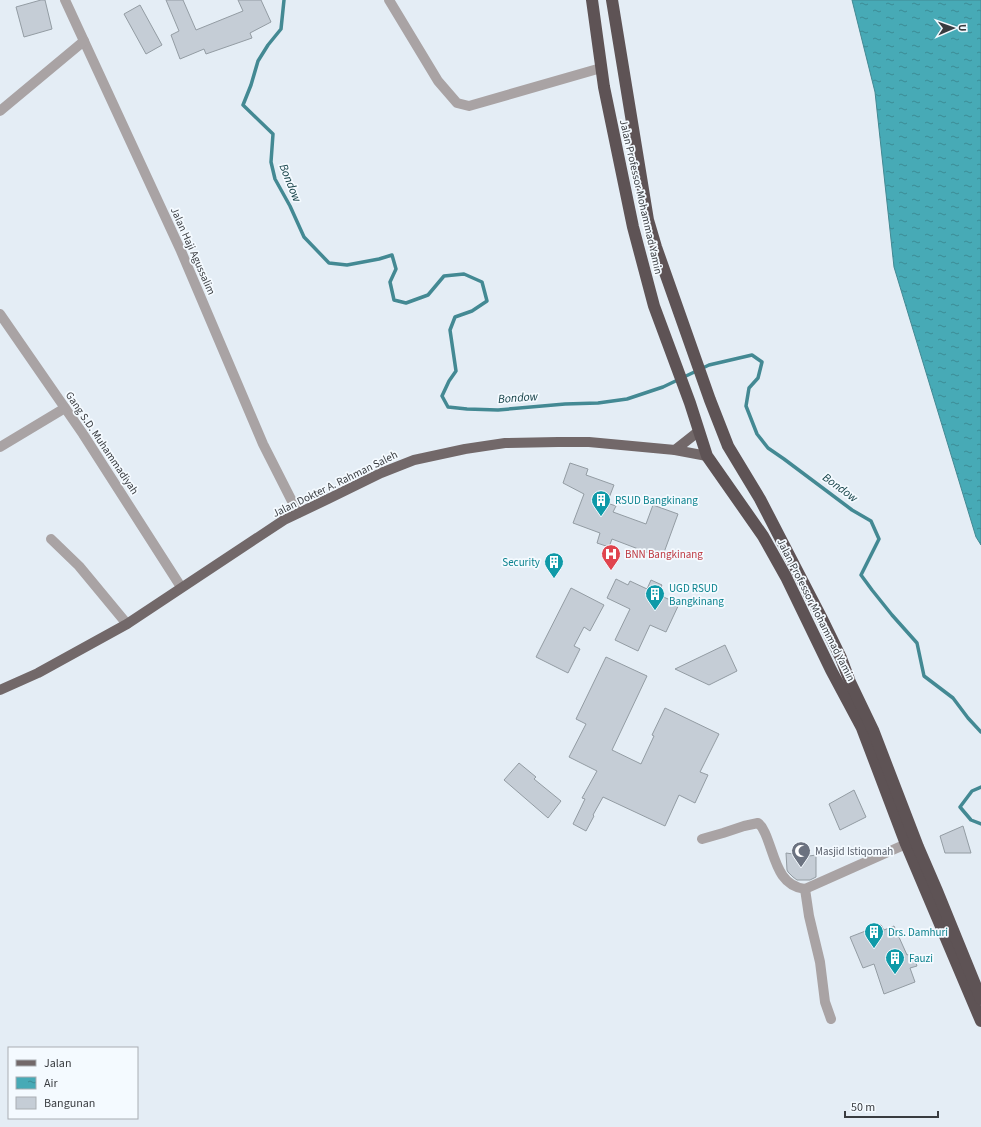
<svg xmlns="http://www.w3.org/2000/svg" width="981" height="1127" viewBox="0 0 981 1127" font-family="'Source Sans 3',sans-serif">
	<style>
		.water { fill: url(#water-ripples); stroke: #438993 }
		.lines { fill: none; stroke-linecap: round; stroke-linejoin: round }
		.stream { stroke: #438993; stroke-width: 3.5 }
		.building { fill: #c5cdd6; stroke: #939ca3 }
		.minor { stroke: #a9a3a4; stroke-width: 10 }
		.major { stroke: #726869; stroke-width: 10 }
		.highway { stroke: #5e5355; stroke-width: 12 }
		.labels { text-anchor: middle; dominant-baseline: central; stroke-width: 3.5; stroke-linejoin: round; paint-order: stroke }
		.street-label { font-size: 11px; fill: #393c40; stroke: #f4faff }
		.culture-label { font-size: 11px; fill: #0d838f; stroke: #f4faff; text-anchor: start }
		.health-label { font-size: 11px; fill: #be3a42; stroke: #f4faff; text-anchor: start }
		.worship-label { font-size: 11px; fill: #5b616d; stroke: #f4faff; text-anchor: start }
		.water-label { font-size: 12px; font-style: italic; fill: #144147; stroke: #f4faff }
	</style>
	<defs>
		<pattern id="water-ripples" width="26" height="14" patternUnits="userSpaceOnUse"><rect width="26" height="14" fill="#47aab6"/><path d="M2 4q2-2 4 0t4 0M15 11q2-2 4 0t4 0" fill="none" stroke="#3c8c95"/></pattern>
	</defs>
	<rect width="100%" height="100%" fill="#e4edf5"/>
	<path class="water" d="M852,0h129v545l-5,-8 -82,-270 -19,-175z"/>
	<g class="lines">
		<g class="stream">
			<path d="M284,0l-3,29 -13,16 -10,16 -7,24 -8,20 30,29 -2,28 4,17 15,27 14,31 25,26 18,2 32,-6 13,-4 4,14 -6,13 4,18 12,3 22,-8 16,-19 20,-2 18,8 5,19 -15,10 -17,6 -5,13 6,41 -7,10 -7,15 6,11 19,2 31,1 67,-6 33,-1 29,-4 36,-12 46,-22 43,-10 10,7 -4,16 -9,10 -3,18 11,28 11,14 16,11 68,51 19,11 8,18 -18,36 11,15 20,25 25,28 7,33 29,22 15,20 13,14"/>
			<path d="M981,787l-9,4 -12,16 11,13 10,4"/>
		</g>
	</g>
	<g class="building">
		<path d="M41,0h4l7,29 -28,8 -8,-30z"/>
		<path d="M166,0h17l13,30 47,-19 -5,-11h23l10,22 -21,11 2,5 -46,16 -2,-5 -24,10 -9,-24 8,-4z"/>
		<path d="M140,5l22,40 -16,9 -22,-40z"/>
		<path d="M570,463l18,6 -2,6 28,10 -7,18 9,3 -3,6 33,12 7,-19 25,9 -16,44 -50,-19 -3,8 -12,-4 3,-10 -27,-10 11,-29 -21,-11z"/>
		<path d="M616,579l12,6 2,-4 17,8 4,-9 11,5 -5,9 22,10 -13,28 -16,-7 -12,26 -23,-11 15,-31 -23,-11z"/>
		<path d="M571,588l33,17 -14,26 -6,-4 -10,19 6,3 -12,24 -32,-16z"/>
		<path d="M725,645l12,26 -28,14 -34,-16z"/>
		<path d="M606,657l41,19 -35,74 29,14 13,-28 -2,-1 13,-27 54,26 -19,38 8,3 -13,28 -16,-8 -14,31 -62,-29 -10,18 1,1 -8,15 -13,-7 12,-25 -3,-1 15,-27 -28,-14 17,-33 -10,-5z"/>
		<path d="M519,763l17,14 -2,2 27,22 -13,17 -44,-38z"/>
		<path d="M854,790l12,27 -26,13 -11,-26z"/>
		<path d="M963,826l8,27h-26l-5,-17z"/>
		<path d="M793,848h16v8l7,-1v22l-6,3h-13l-4,-3 -5,-5 -1,-2 -1,-17 7,1z"/>
		<path d="M881,925l3,5 10,-4 13,29 5,-2 5,13 -7,2 5,14 -31,12 -10,-30 -11,4 -13,-31z"/>
	</g>
	<g class="lines">
		<g class="minor">
			<path d="M65,0l116,251 82,193 35,69"/>
			<path d="M389,0l49,81 19,22 12,3 132,-38"/>
			<path d="M0,111l84,-70"/>
			<path d="M0,314l83,120 98,153"/>
			<path d="M0,447l65,-39"/>
			<path d="M51,539l28,27 48,58"/>
			<path d="M702,839l21,-6 21,-7 14,-3c4,3 5,6 7,10 10,22 12,53 40,56l101,-45"/>
			<path d="M805,889l4,27 11,46 5,40 6,17"/>
		</g>
		<g class="major">
			<path d="M675,450l24,-19"/>
			<path d="M0,690l38,-17 89,-49 157,-104 44,-21 53,-26 33,-13 51,-11 40,-6 53,-1h31l86,8 32,6"/>
		</g>
		<g class="highway">
			<path d="M592,0l12,87 29,140 21,79 36,97 17,53 56,80 23,41 45,93 31,58 44,116 75,177"/>
			<path d="M612,0l36,220 8,27 54,153 18,46 32,53 61,118 20,41 9,24 23,48 45,117 19,44 44,108"/>
		</g>
	</g>
	<defs>
		<g id="building-pin" transform="scale(1)"><path d="M0 17L-7.5 6A9.5 9.5 0 1 1 7.5 6Z" fill="#0f9aa8" stroke="#f4faff"/><path d="M-4-6H4V6H1V3H-1V6H-4ZM-2.5-4.3h1.7v1.8h-1.7ZM.8-4.3h1.7v1.8H.8ZM-2.5-1h1.7V.8h-1.7ZM.8-1h1.7V.8H.8Z" fill="#fff"/></g>
		<g id="hospital-pin" transform="scale(1)"><path d="M0 17L-7.5 6A9.5 9.5 0 1 1 7.5 6Z" fill="#e0444e" stroke="#f4faff"/><path d="M-5-5h3v3.5h4V-5h3V5h-3V1.5h-4V5h-3Z" fill="#fff"/></g>
		<g id="mosque-pin" transform="scale(1)"><path d="M0 17L-7.5 6A9.5 9.5 0 1 1 7.5 6Z" fill="#6b7280" stroke="#f4faff"/><path d="M3.5-4.9A6 6 0 1 0 3.5 4.9A5 5 0 1 1 3.5-4.9Z" fill="#fff"/></g>
	</defs>
	<g fill-rule="evenodd">
		<use href="#building-pin" x="601" y="500"/>
		<use href="#hospital-pin" x="611" y="554"/>
		<use href="#building-pin" x="554" y="562"/>
		<use href="#building-pin" x="655" y="594"/>
		<use href="#mosque-pin" x="801" y="851"/>
		<use href="#building-pin" x="874" y="932"/>
		<use href="#building-pin" x="895" y="958"/>
	</g>
	<g class="labels">
		<g class="street-label">
			<text transform="translate(641 197) rotate(77)">Jalan Professor Mohammad Yamin</text>
			<text transform="translate(193 251) rotate(66)">Jalan Haji Agussalim</text>
			<text transform="translate(102 443) rotate(56)">Gang S.D. Muhammadiyah</text>
			<text transform="translate(335 484) rotate(-26)">Jalan Dokter A. Rahman Saleh</text>
			<text transform="translate(816 610) rotate(63)">Jalan Professor Mohammad Yamin</text>
		</g>
		<g class="culture-label">
			<text x="615" y="500">RSUD Bangkinang</text>
			<text x="540" y="562" text-anchor="end">Security</text>
			<text x="669" y="588">UGD RSUD<tspan x="669" dy="13">Bangkinang</tspan></text>
			<text x="888" y="932">Drs. Damhuri</text>
			<text x="909" y="958">Fauzi</text>
		</g>
		<g class="health-label">
			<text x="625" y="554">BNN Bangkinang</text>
		</g>
		<g class="worship-label">
			<text x="815" y="851">Masjid Istiqomah</text>
		</g>
		<g class="water-label">
			<text transform="translate(290 183) rotate(68)">Bondow</text>
			<text transform="translate(518 398) rotate(-4)">Bondow</text>
			<text transform="translate(840 488) rotate(36)">Bondow</text>
		</g>
	</g>
	<rect x="8" y="1047" width="130" height="72" fill="#f4faff" stroke="#a9aeb3"/>
	<rect x="16" y="1060" width="20" height="6" fill="#726869" stroke="#a9aeb3"/>
	<text x="44" y="1067" font-size="12" fill="#393c40">Jalan</text>
	<rect x="16" y="1077" width="20" height="12" fill="url(#water-ripples)" stroke="#a9aeb3"/>
	<text x="44" y="1087" font-size="12" fill="#393c40">Air</text>
	<rect x="16" y="1097" width="20" height="12" fill="#c5cdd6" stroke="#a9aeb3"/>
	<text x="44" y="1107" font-size="12" fill="#393c40">Bangunan</text>
	<g transform="translate(953 28) rotate(88)" stroke="#f4faff" stroke-width="3" paint-order="stroke">
	<path d="M0-3L7 15L0 10L-7 15Z" fill="#393c40"/>
	<text y="-6" font-size="11" font-weight="bold" text-anchor="middle" fill="#393c40">U</text>
	</g>
	<path d="M845 1111v6h93v-6" fill="none" stroke="#393c40" stroke-width="2"/>
	<text x="851" y="1111" font-size="12" fill="#393c40" stroke="#f4faff" stroke-width="3" paint-order="stroke">50 m</text>
</svg>
